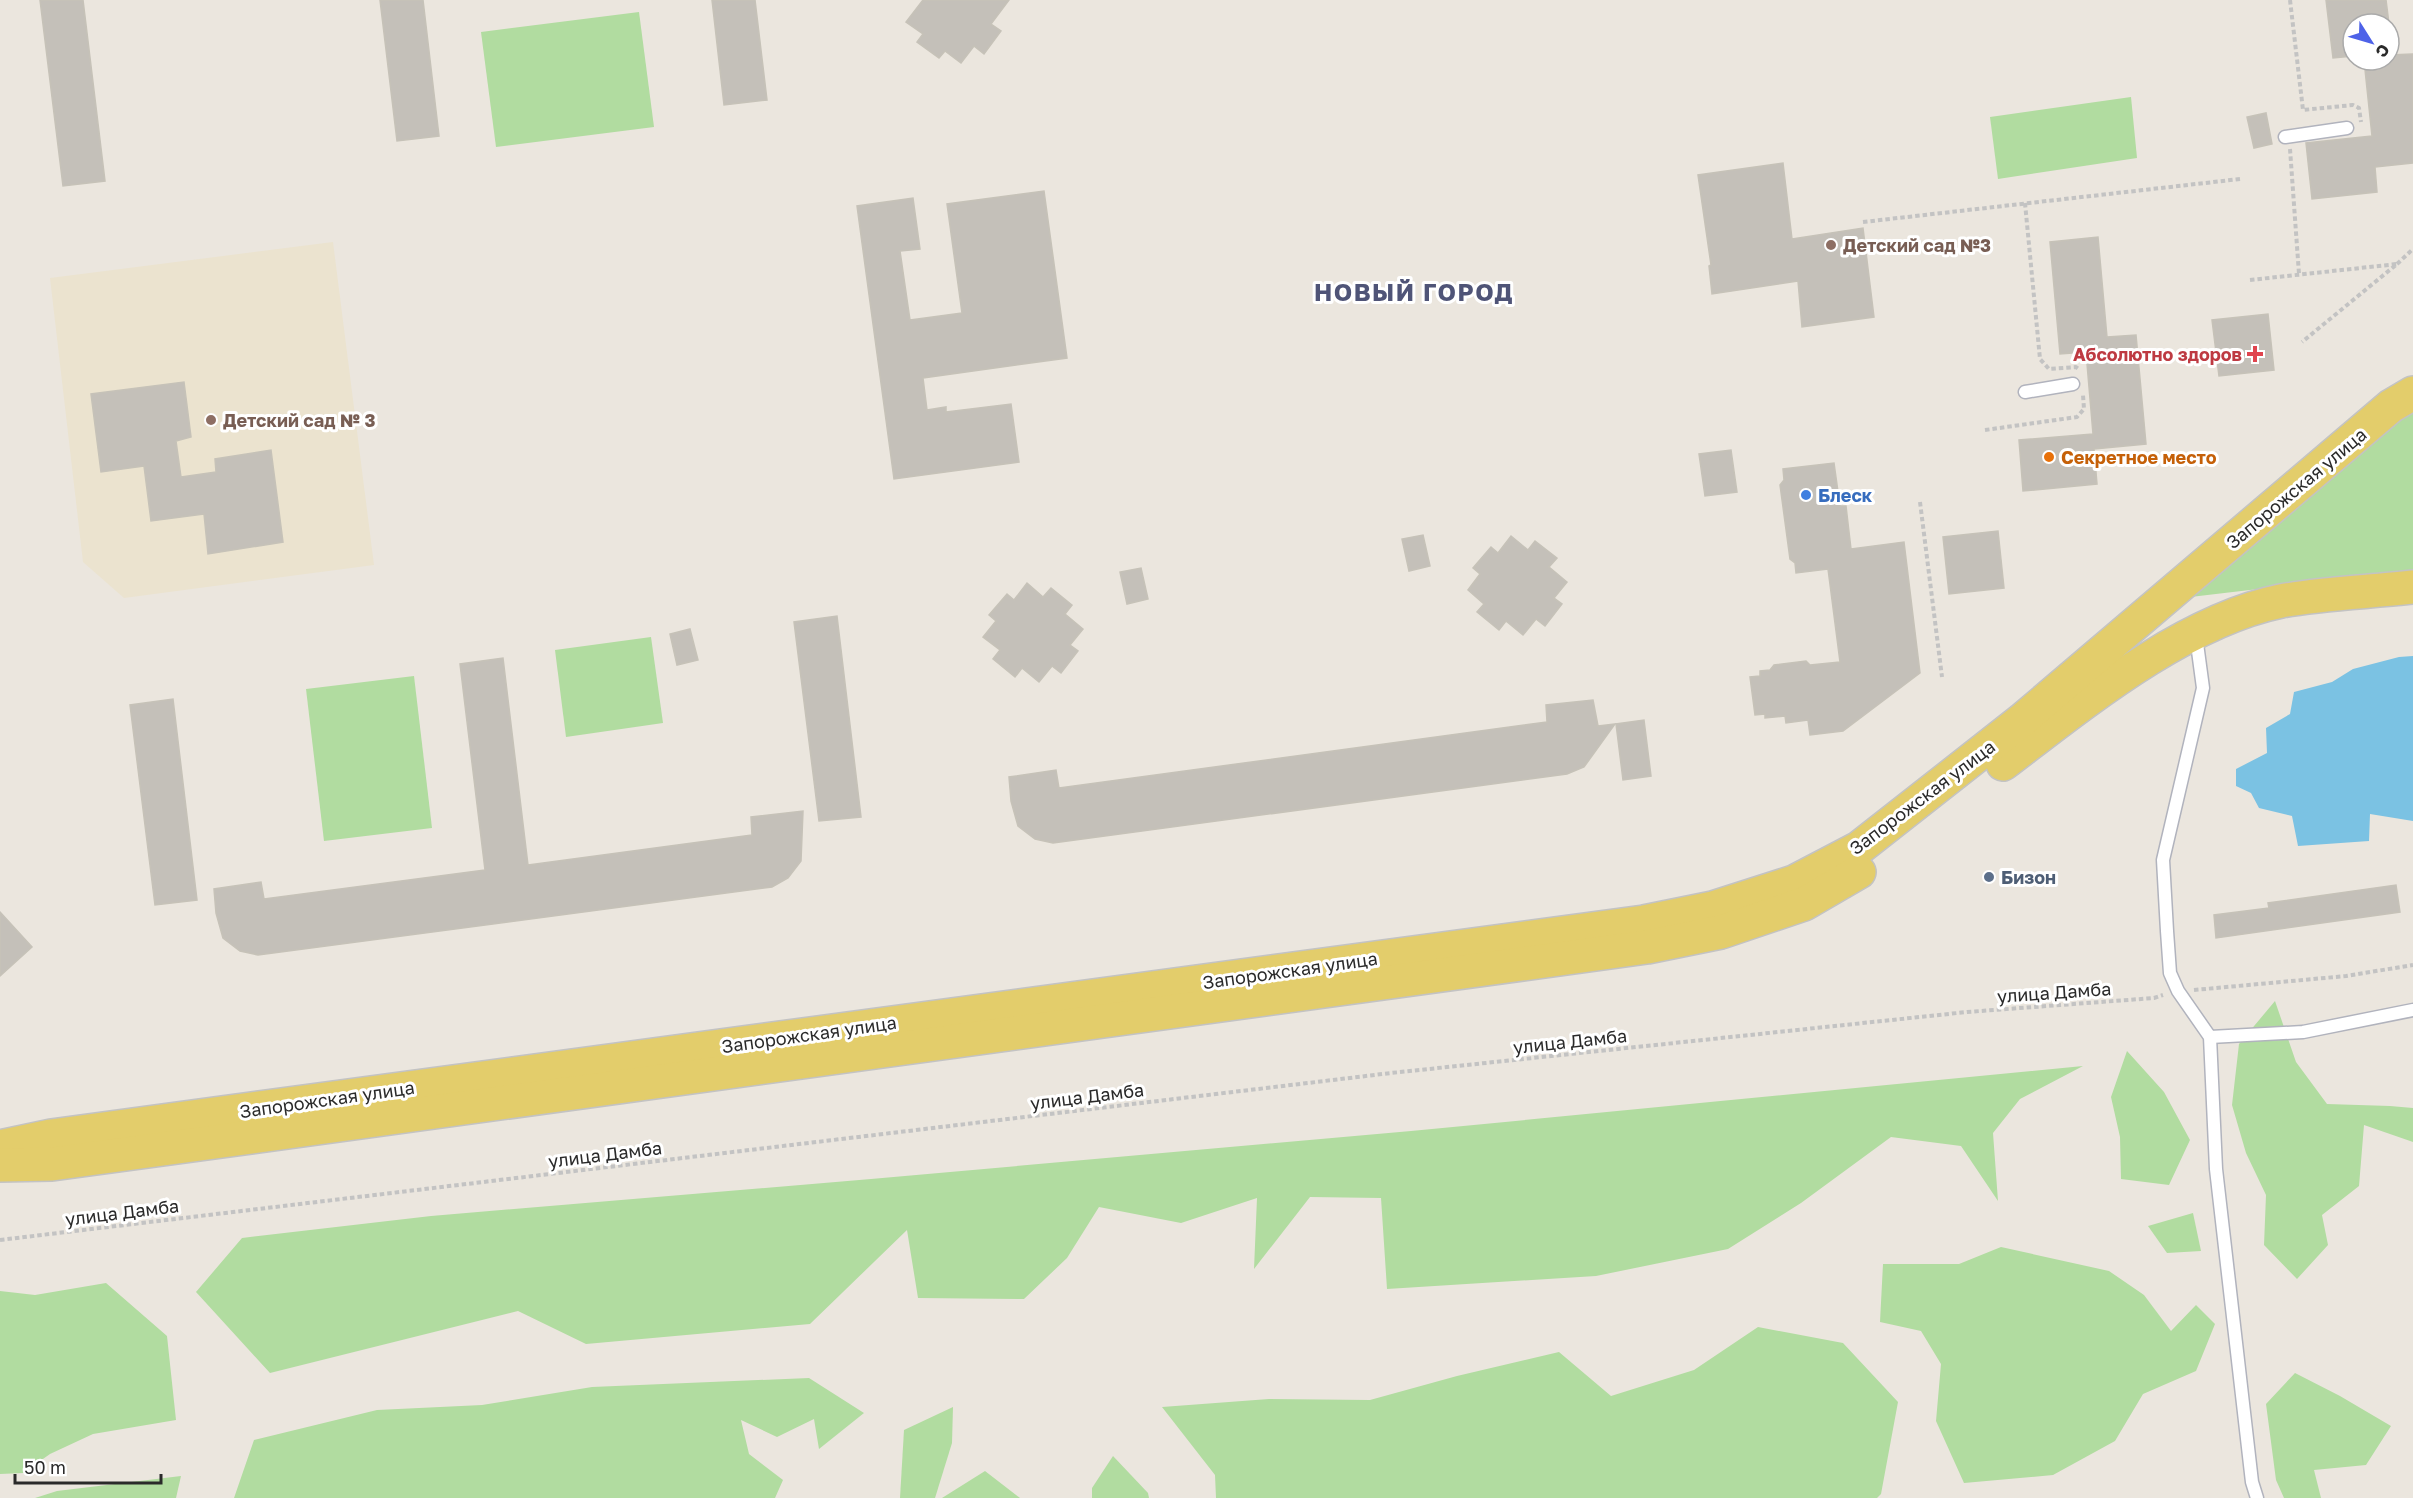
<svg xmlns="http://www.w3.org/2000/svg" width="2413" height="1498" viewBox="0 0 2413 1498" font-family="'Golos Text',sans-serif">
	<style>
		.education { fill: #ebe3cf }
		.green { fill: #b1dca0 }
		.water { fill: #7bc2e3 }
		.building { fill: #c4c0b9; stroke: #c6c2b8; stroke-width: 1.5 }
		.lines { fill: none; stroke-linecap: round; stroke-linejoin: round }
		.service-casing { stroke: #b1b3bd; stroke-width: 15 }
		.primary-casing { stroke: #c3c3c3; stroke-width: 36 }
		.path { stroke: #c3c3c3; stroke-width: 4; stroke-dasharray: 4.5 3; stroke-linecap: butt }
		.service { stroke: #fff; stroke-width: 12 }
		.primary { stroke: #e3cd6b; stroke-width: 33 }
		.education-dot { fill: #8d6e63; stroke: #fff; stroke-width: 2 }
		.health-dot { fill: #e0444e; stroke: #fff; stroke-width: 2 }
		.food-dot { fill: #e8710a; stroke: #fff; stroke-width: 2 }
		.shop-dot { fill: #3f7fe0; stroke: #fff; stroke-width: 2 }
		.service-dot { fill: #5c6f8a; stroke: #fff; stroke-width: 2 }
		.labels { text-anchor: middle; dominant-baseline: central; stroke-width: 6; stroke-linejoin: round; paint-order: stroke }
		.education-label { font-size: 18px; font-weight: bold; fill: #785e54; stroke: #fff; text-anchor: start }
		.health-label { font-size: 18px; font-weight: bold; fill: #be3a42; stroke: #fff; text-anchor: end }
		.food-label { font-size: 18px; font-weight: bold; fill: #c56008; stroke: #fff; text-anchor: start }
		.street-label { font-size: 18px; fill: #2a2a2a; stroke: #fff }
		.shop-label { font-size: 18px; font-weight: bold; fill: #366cbe; stroke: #fff; text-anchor: start }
		.service-label { font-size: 18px; font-weight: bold; fill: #4e5e75; stroke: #fff; text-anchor: start }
		.district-label { font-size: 24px; font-weight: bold; letter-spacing: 1.5px; fill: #4f5477; stroke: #fff }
	</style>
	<rect width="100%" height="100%" fill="#ebe6de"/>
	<path class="education" d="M333,242l41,323 -250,33 -41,-36 -33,-284z"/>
	<g class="green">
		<path d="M639,12l15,115 -158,20 -15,-115z"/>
		<path d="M2131,97l6,61 -139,21 -8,-62z"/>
		<path d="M2413,412v159l-231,27 220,-183z"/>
		<path d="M651,637l12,86 -97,14 -11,-87z"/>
		<path d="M414,676l18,152 -108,13 -18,-152z"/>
		<path d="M2275,1001l21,61 31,42 63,2 23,2v34l-49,-17 -5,61 -37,29 6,30 -31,34 -33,-34 2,-50 -20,-42 -14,-48 7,-61z"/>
		<path d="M2127,1051l37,41 26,48 -21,45 -48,-6 -1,-42 -9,-40z"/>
		<path d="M2083,1066l-63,33 -27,34 5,68 -37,-55 -70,-9 -90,66 -73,46 -132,27 -209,13 -6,-91 -71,-1 -56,72 3,-71 -76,25 -82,-16 -32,51 -43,41 -106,-1 -11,-68 -97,94 -224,20 -68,-33 -248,62 -74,-81 46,-54 189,-22 440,-37 540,-48z"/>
		<path d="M2193,1213l8,38 -34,2 -19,-27z"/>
		<path d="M2001,1247l108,24 35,24 27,36 25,-26 19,19 -19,47 -53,23 -28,47 -62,34 -89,8 -28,-62 5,-57 -20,-33 -41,-9 3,-58h76z"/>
		<path d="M106,1283l61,53 9,84 -83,14 -43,20 -27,19 -23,1v-183l35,4z"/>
		<path d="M1758,1327l85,16 55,59 -17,92 -4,4h-661l-1,-23 -53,-68 107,-8 101,1 87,-24 102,-24 52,44 83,-26z"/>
		<path d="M2295,1373l45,23 51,30 -25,39 -52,5 7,28h-37l-8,-18 -10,-76z"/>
		<path d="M809,1378l55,35 -45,36 -5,-30 -37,18 -36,-17 8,34 34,26 -8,18h-541l20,-58 123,-30 105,-5 110,-18z"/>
		<path d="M953,1407l-1,36 -17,55h-35l4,-68z"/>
		<path d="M1113,1456l35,37 1,5h-57v-10z"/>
		<path d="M985,1471l35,27h-78z"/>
		<path d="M181,1476l-5,22h-141l22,-7z"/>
	</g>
	<path class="water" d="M2413,656v165l-43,-7 -1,27 -71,5 -6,-30 -33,-8 -8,-15 -15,-7v-17l31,-16 -1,-25 24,-14 4,-22 38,-10 21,-13 46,-12z"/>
	<g class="building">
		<path d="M40,0h43l22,181 -42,5z"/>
		<path d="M380,0h43l16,136 -42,5z"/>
		<path d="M712,0h43l12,100 -43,5z"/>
		<path d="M923,0h86l-18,24 10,7 -17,23 -10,-8 -13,17 -16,-12 -6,7 -22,-16 6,-8 -17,-12z"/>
		<path d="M2326,0h60l3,24h-36v32l-20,2z"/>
		<path d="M2413,54v109l-38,4 2,25 -65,7 -6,-56 66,-7 -8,-76h25v-5z"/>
		<path d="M2266,113l6,31 -18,4 -7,-31z"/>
		<path d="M1783,163l9,76 71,-11 11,89 -72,10 -4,-46 -86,13 -3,-28 2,-1 -13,-90z"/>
		<path d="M1044,191l23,167 -144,20 4,32 19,-3v5l65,-8 8,58 -125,17 -37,-273 56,-8 7,51 -20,2 10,69 52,-7 -15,-109z"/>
		<path d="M2098,237l9,100 29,-2 10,109 -52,5 3,35 -74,7 -4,-51 74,-6 -7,-82 -26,2 -10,-112z"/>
		<path d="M2268,314l6,56 -55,6 -7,-56z"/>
		<path d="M184,382l7,55 -15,4 5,36 35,-5 -1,-13 56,-9 12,92 -75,12 -4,-40 -53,7 -7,-55 -43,6 -10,-78z"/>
		<path d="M1731,450l6,42 -32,4 -6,-42z"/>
		<path d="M1834,463l6,43h6l5,43 53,-7 16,131 -77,58 -33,4 -2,-15 -22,3 -1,-7 -20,2v-4l-10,1 -5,-38 10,-1v-5l10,-1 4,-5 32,-4 4,4 30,-3 -12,-93 -32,4 -1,-10 -5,-4 -10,-74 4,-5 -1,-11z"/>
		<path d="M1998,531l6,57 -55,6 -6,-57z"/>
		<path d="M1423,535l7,31 -21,5 -7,-32z"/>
		<path d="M1511,536l17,14 7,-9 22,17 -8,9 18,15 -13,16 8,6 -17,22 -9,-7 -13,16 -17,-14 -7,9 -22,-18 7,-8 -16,-14 12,-16 -7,-6 18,-21 7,6z"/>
		<path d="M1141,568l7,31 -21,5 -7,-32z"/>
		<path d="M1027,583l16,14 8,-9 21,17 -7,9 18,15 -13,16 8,6 -17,22 -9,-7 -13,16 -17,-14 -7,9 -22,-18 7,-9 -17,-13 13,-16 -7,-6 18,-21 7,6z"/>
		<path d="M837,616l24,201 -42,4 -25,-199z"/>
		<path d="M690,629l8,31 -21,5 -7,-31z"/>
		<path d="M503,658l25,207 224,-30 -1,-18 52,-6 -2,50 -13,17 -16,9 -514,68 -18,-4 -17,-13 -7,-25 -2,-24 47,-7 3,17 221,-29 -25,-206z"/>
		<path d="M173,699l24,201 -42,5 -25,-200z"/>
		<path d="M1593,700l5,26 17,-2 -31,43 -17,7 -514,69 -18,-4 -17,-13 -7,-25 -2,-24 47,-7 3,18 488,-66 -1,-17z"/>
		<path d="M1644,720l7,56 -28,4 -7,-56z"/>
		<path d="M2396,885l4,27 -184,26 -2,-23 55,-7 -1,-5z"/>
		<path d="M0,912l32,35 -32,29z"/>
	</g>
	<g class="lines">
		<g class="service-casing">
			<g id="service">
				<path d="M2285,137l62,-9"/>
				<path d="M2025,392l48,-8"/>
				<path d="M2196,636l7,52 -40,172 4,71 3,42 8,18 32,46 6,132 36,313 5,16"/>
				<path d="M2210,1037l93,-5 110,-22"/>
			</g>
		</g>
		<g class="primary-casing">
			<g id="primary">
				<path d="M2003,764c79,-60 180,-143 278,-163 43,-8 89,-9 132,-14"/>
				<path d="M0,1147l51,-11 1593,-214 69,-14 81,-26 65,-34 163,-128 369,-314 22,-13"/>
				<path d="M0,1165l52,-1 1595,-217 74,-15 83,-28 55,-32"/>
			</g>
		</g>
		<g class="path">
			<path d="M2290,0l13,110 50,-5 6,3 2,14"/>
			<path d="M2290,149l9,125"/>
			<path d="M2025,203l15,156 9,10 27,-2 4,3"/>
			<path d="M1863,222l377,-43"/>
			<path d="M2397,264l16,-15"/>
			<path d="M2250,280l147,-16 -95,78"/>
			<path d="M1985,430l92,-13 7,-8 -1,-14"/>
			<path d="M1920,502l22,175"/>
			<path d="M2194,990l152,-14 67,-11"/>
			<path d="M0,1240l1391,-167 576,-61 187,-14 9,-3"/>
		</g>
		<use href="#service" class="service"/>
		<use href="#primary" class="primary"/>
	</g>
	<g class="education-dot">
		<circle cx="1831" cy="245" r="6"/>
		<circle cx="211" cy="420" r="6"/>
	</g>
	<path class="health-dot" d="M2252 345h6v6h6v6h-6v6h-6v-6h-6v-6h6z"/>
	<circle class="food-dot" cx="2049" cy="457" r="6"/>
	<circle class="shop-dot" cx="1806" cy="495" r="6"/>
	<circle class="service-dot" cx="1989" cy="877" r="6"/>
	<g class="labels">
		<g class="education-label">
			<text x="1843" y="245">Детский сад №3</text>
			<text x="223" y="420">Детский сад № 3</text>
		</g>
		<g class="health-label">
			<text x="2242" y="354">Абсолютно здоров</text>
		</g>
		<g class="food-label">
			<text x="2061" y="457">Секретное место</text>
		</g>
		<g class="street-label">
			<text transform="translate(2296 488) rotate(-40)">Запорожская улица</text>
			<text transform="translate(1922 797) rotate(-37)">Запорожская улица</text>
			<text transform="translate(1290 970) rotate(-8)">Запорожская улица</text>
			<text transform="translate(2054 992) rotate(-4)">улица Дамба</text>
			<text transform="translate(809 1034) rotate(-8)">Запорожская улица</text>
			<text transform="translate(1570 1041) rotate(-6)">улица Дамба</text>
			<text transform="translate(1087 1096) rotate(-7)">улица Дамба</text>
			<text transform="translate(327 1099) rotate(-8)">Запорожская улица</text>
			<text transform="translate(605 1154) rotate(-7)">улица Дамба</text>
			<text transform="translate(122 1212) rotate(-7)">улица Дамба</text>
		</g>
		<g class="shop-label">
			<text x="1818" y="495">Блеск</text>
		</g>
		<g class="service-label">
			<text x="2001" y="877">Бизон</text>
		</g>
		<g class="district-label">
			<text x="1414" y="291">НОВЫЙ ГОРОД</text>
		</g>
	</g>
	<g transform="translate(2371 42) rotate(127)"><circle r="28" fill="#ffffff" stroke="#aaaaaa" stroke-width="1.5"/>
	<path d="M0-4.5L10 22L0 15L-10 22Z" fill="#4e62e8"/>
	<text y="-9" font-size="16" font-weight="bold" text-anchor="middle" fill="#2a2a2a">С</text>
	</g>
	<path d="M15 1474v9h146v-9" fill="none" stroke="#2a2a2a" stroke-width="3"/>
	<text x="24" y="1474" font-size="18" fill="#2a2a2a" stroke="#ffffff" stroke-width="4.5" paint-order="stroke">50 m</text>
</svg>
